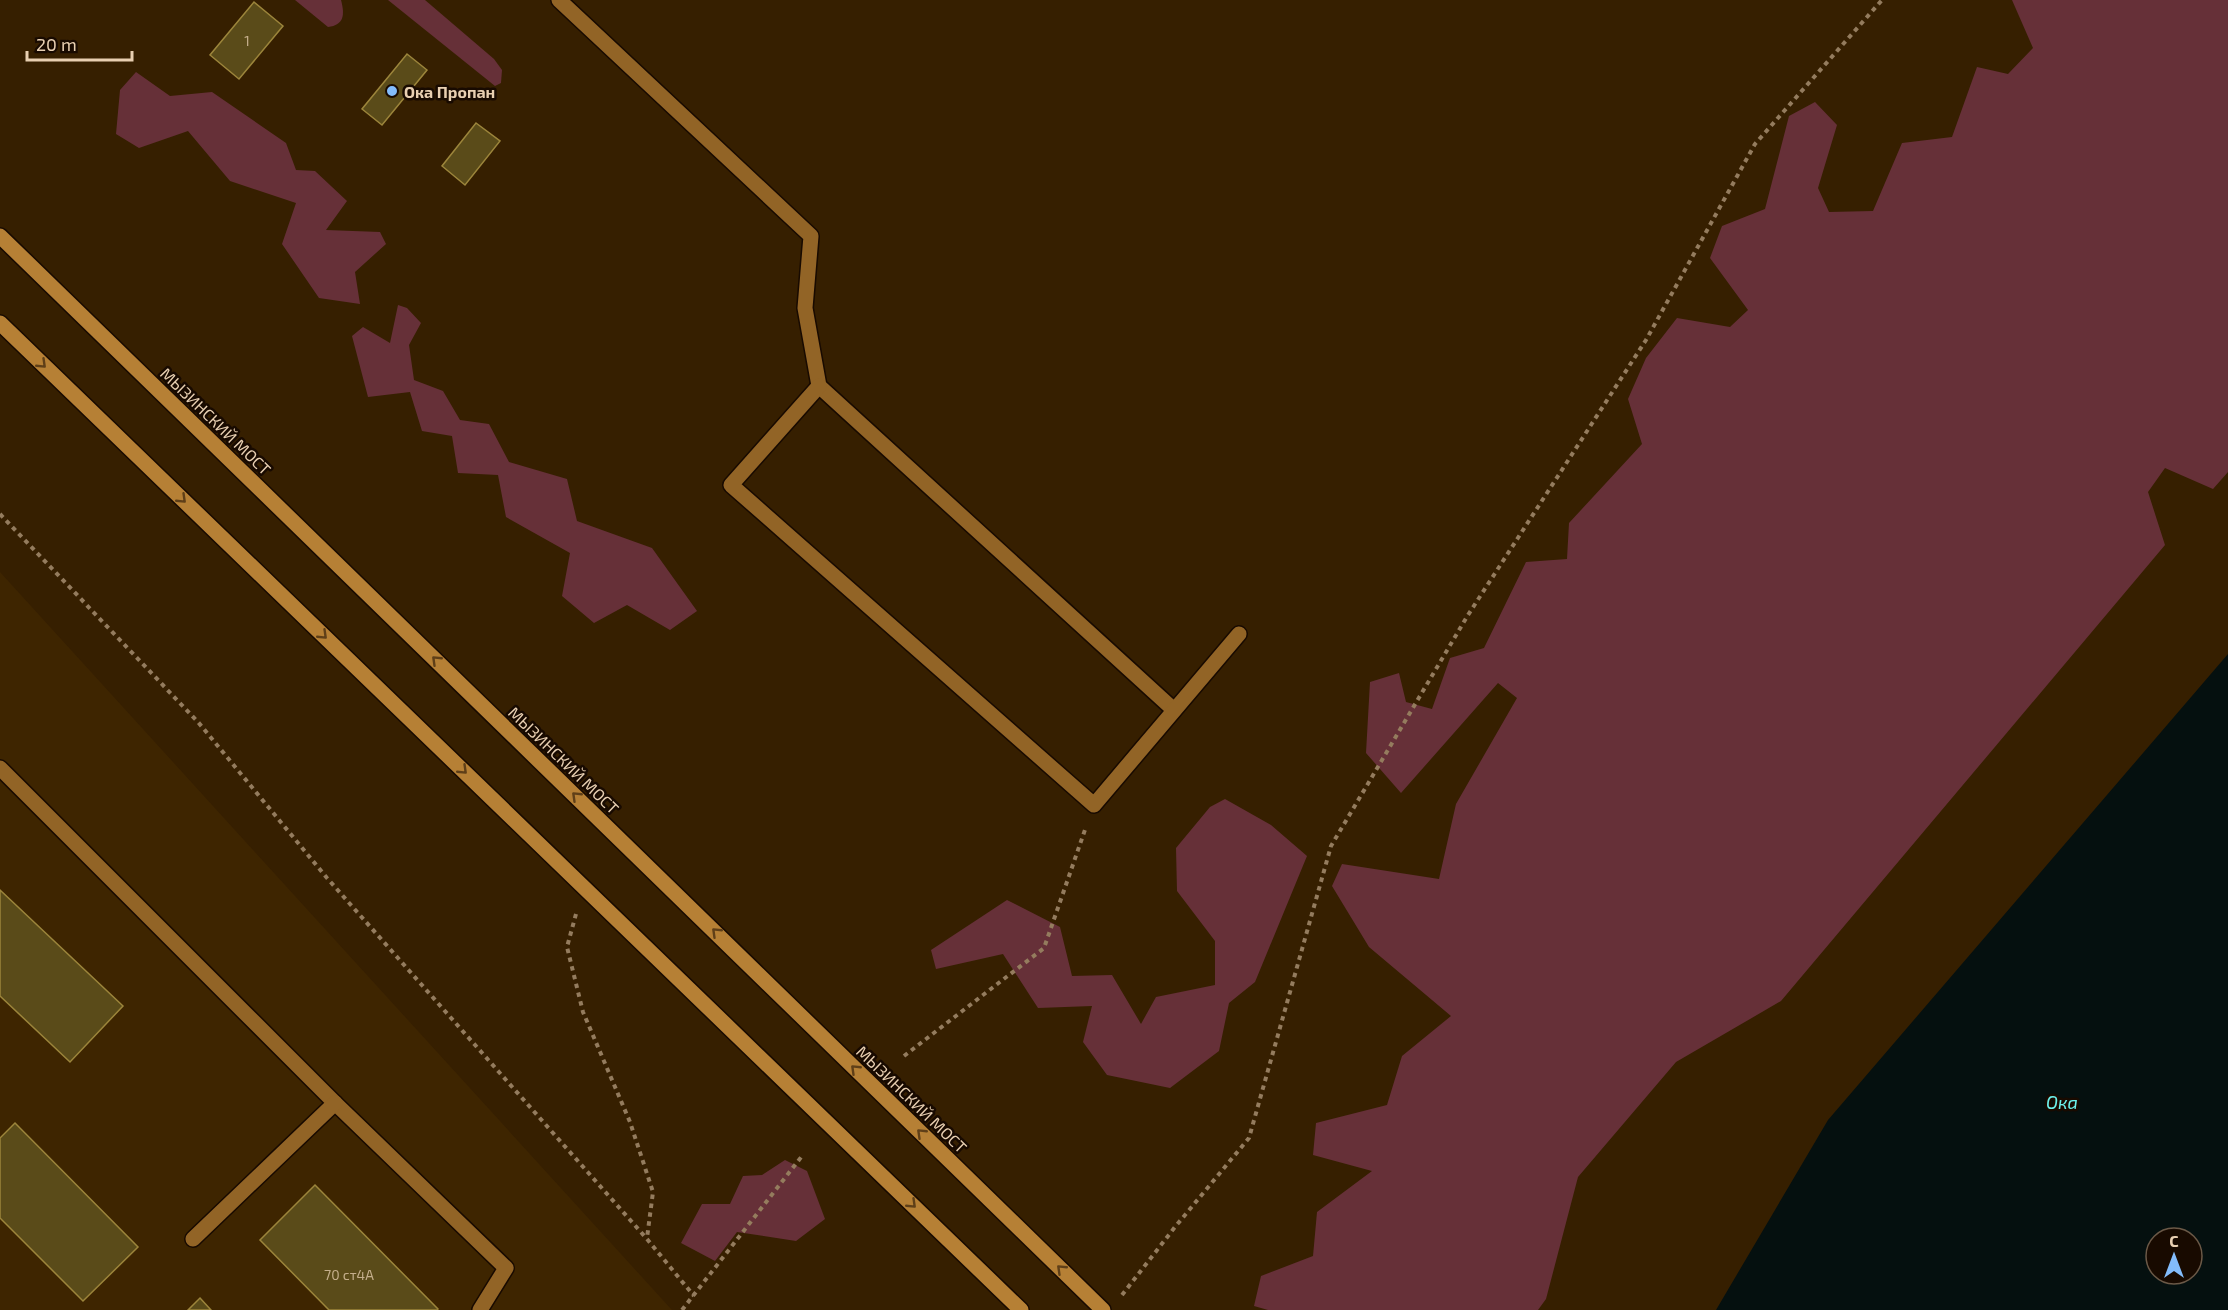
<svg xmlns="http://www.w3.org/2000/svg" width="2228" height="1310" viewBox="0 0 2228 1310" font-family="'Exo 2',sans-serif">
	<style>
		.built { fill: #3e2500 }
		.green { fill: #663038 }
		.water { fill: #05100f; fill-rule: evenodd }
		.building { fill: #5a4b19; stroke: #9c853b; stroke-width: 1.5 }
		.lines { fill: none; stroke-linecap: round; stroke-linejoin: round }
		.lane-casing { stroke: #180a00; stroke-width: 18 }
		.primary-casing { stroke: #180a00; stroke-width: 18 }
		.path { stroke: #947c5e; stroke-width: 4; stroke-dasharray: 4.5 4.5; stroke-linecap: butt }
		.lane { stroke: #926426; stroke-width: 15 }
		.primary { stroke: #b68035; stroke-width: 15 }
		.oneway { stroke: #5f3f18 }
		.poi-dot { fill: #83bcfb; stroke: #180a00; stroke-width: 2 }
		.labels { text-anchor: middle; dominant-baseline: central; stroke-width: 5; stroke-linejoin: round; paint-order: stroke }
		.number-label { font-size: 14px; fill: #c4ae8b }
		.poi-label { font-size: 16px; font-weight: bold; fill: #e8cfb1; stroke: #180a00; text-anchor: start }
		.street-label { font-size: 16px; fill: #e8cfb1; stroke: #180a00 }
		.water-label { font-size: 18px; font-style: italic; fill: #6cf2ed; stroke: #180a00 }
	</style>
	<rect width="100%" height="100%" fill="#361f00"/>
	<path class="built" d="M0,572l672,738h-672z"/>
	<g class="green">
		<path d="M295,0h46c4,15 3,25 -13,27z"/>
		<path d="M388,0h37l69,59 8,11 -1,13 -6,3z"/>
		<path d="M2012,0h216v472l-15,17 -48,-21 -17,24 17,53 -384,456 -105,61 -98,115 -32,122 -8,11h-270l-14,-4 7,-30 52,-20 4,-44 55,-41 -59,-16 3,-32 71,-18 15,-49 49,-40 -82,-69 -37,-61 10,-22 97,15 17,-75 61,-106 -19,-15 -97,110 -35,-40 4,-71 29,-9 7,29 26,7 18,-51 34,-10 42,-86 41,-3 2,-36 73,-79 -14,-45 18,-41 31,-40 53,9 18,-17 -38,-52 12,-32 43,-17 24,-93 26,-14 22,23 -19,63 11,24 44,-1 29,-68 50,-6 25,-70 31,7 25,-26z"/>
		<path d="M136,72l34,24 42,-4 74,51 10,27 19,1 32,30 -21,29 54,2 6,12 -31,28 5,32 -41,-6 -37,-54 14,-41 -66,-22 -42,-50 -49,17 -23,-14 4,-44z"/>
		<path d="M398,305l9,3 14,15 -12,22 5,35 29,11 17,29 29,4 20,38 58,17 10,42 75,27 45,63 -27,19 -43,-25 -33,18 -32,-27 8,-43 -64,-36 -8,-42 -40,-2 -6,-37 -30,-5 -12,-39 -42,5 -16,-61 11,-9 27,16z"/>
		<path d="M1225,799l46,26 36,31 -52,126 -26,21 -10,48 -49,37 -63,-13 -24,-33 9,-36 -54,2 -35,-54 -67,15 -5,-19 76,-50 53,27 12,49 40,-1 29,49 15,-27 59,-12v-44l-38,-50 -1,-43 34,-41z"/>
		<path d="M785,1160l22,11 18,48 -29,22 -59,-9 -22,29 -34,-18 21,-39h28l13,-28 19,-1z"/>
	</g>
	<path class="water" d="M2228,654v656h-512l112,-190zM2156,1238h36v36h-36z"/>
	<g class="building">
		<path d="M254,2l29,24 -44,53 -29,-24z"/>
		<path d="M407,54l20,16 -45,55 -20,-16z"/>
		<path d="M476,123l24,18 -35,44 -23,-19z"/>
		<path d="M0,890l123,116 -53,56 -70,-66z"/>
		<path d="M15,1123l123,124 -55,54 -83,-83v-80z"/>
		<path d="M315,1185l123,124 -1,1h-108l-69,-70z"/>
		<path d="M200,1298l11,12h-23z"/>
	</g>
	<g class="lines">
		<g class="lane-casing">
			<g id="lane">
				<path d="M559,0l252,236 -6,72 14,78 355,324"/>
				<path d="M819,386l-88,99 363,320 145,-171"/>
				<path d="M0,768l335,335 171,165 -26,42"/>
				<path d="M193,1239l142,-136"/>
			</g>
		</g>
		<g class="primary-casing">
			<g id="primary">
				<path d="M0,236l1103,1074"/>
				<path d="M0,323l1021,987"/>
			</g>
		</g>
		<g class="path">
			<path d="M0,514l198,208 129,156 320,361 47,57"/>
			<path d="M576,914l-9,33 16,65 47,110 23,70 -6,46"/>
			<path d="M904,1056l140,-108 42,-121"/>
			<path d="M1122,1295l53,-68 74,-89 82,-292 137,-231 178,-275 109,-196 127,-144"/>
			<path d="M682,1310l120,-154"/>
		</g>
		<use href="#lane" class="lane"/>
		<use href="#primary" class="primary"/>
	</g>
	<defs><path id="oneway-chevron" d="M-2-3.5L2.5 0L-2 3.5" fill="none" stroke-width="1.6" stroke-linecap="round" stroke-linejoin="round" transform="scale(1.5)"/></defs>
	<g class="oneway">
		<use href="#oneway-chevron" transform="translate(42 364) rotate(44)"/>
		<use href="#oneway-chevron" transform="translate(182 499) rotate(44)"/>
		<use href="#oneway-chevron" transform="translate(323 635) rotate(44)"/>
		<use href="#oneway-chevron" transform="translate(436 660) rotate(-136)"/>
		<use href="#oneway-chevron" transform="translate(463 770) rotate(44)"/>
		<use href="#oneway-chevron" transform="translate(576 796) rotate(-136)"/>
		<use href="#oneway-chevron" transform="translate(716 932) rotate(-136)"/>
		<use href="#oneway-chevron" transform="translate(855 1069) rotate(-136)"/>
		<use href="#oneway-chevron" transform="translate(921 1133) rotate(-136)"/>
		<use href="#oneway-chevron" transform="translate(912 1204) rotate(44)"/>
		<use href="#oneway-chevron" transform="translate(1061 1269) rotate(-136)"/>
	</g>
	<circle class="poi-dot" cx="392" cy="91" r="6"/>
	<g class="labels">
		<g class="number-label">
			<text x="247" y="40">1</text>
			<text x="349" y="1274">70 ст4А</text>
		</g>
		<g class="poi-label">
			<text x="404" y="91">Ока Пропан</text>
		</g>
		<g class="street-label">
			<text transform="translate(216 421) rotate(44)">МЫЗИНСКИЙ МОСТ</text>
			<text transform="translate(564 760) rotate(44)">МЫЗИНСКИЙ МОСТ</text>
			<text transform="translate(912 1099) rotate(44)">МЫЗИНСКИЙ МОСТ</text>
		</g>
		<g class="water-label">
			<text x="2062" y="1102">Ока</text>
		</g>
	</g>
	<g transform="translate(2174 1256)"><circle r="28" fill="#180a00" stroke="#6b5947" stroke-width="1.5"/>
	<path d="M0-4.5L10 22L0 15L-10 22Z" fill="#83bcfb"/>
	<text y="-9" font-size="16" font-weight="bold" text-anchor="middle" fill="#e8cfb1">С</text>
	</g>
	<path d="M27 51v9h105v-9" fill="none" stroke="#e8cfb1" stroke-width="3"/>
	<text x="36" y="51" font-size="18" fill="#e8cfb1" stroke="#180a00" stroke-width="4.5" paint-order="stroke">20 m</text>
</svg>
